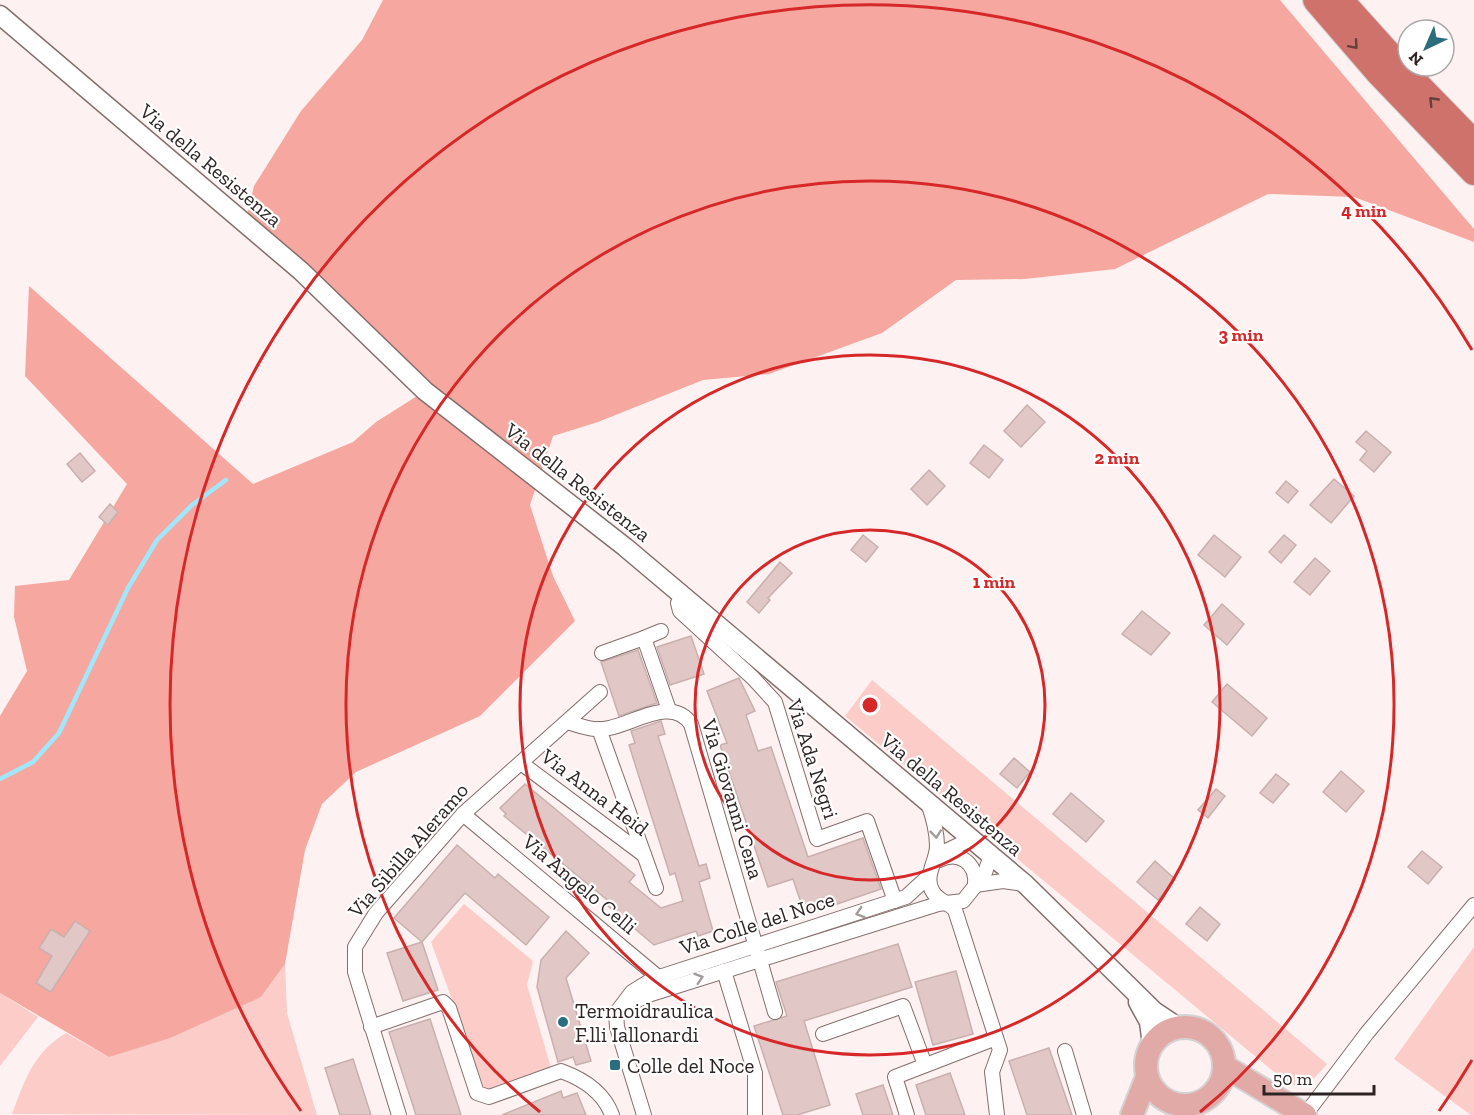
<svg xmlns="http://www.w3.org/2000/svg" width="1474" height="1115" viewBox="0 0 1474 1115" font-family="'Zilla Slab',serif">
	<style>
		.green { fill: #fbccc8 }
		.forest { fill: #f6a7a0 }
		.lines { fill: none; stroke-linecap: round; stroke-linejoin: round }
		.stream { stroke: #a1e7fc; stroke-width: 4.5 }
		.building { fill: #e1c8c6; stroke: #c8b0ae; stroke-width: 1.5 }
		.minor-casing { stroke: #846e6c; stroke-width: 16 }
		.tertiary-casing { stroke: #846e6c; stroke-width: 21 }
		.primary-casing { stroke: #d5d3d3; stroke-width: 26 }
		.motorway-casing { stroke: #d5d3d3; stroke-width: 28 }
		.minor { stroke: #fff; stroke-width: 14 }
		.tertiary { stroke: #fff; stroke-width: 18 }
		.primary { stroke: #e2aaa7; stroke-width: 22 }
		.motorway { stroke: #cf726c; stroke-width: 26 }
		.oneway { stroke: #653f3c }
		.oneway2 { stroke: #a09c9c }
		.ring { fill: none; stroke: #d62828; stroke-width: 3 }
		.poi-dot { fill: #2a6d7f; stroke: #fff; stroke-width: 2 }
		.labels { text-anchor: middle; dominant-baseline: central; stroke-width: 4.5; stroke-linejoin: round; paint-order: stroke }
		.street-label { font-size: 21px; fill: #2c2322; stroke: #fff }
		.poi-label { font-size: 21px; fill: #2c2322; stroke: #fff; text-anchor: start }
		.centre { fill: #d62828; stroke: #fff; stroke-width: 3 }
		.ring-label { font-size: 18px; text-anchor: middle; font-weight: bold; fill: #d62828; stroke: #fff; stroke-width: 4.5; stroke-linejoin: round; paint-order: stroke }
	</style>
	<rect width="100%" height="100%" fill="#fdf2f1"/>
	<g class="green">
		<path d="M872,680l455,384c-13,14 -22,30 -42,17l-440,-365z"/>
		<path d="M464,904l69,57 -6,24 24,83 -66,22 -54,-148z"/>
		<path d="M1474,947v168h-3l-77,-56z"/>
		<path d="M285,964l2,49 30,102 -305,-1c13,-34 21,-61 54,-81l43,24 152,-60z"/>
		<path d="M0,993l38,24 -38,49z"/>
	</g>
	<path class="forest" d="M383,0h897l194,229v13l-120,-45 -86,-3 -153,75 -90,10 -69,1 -74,53 -113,41 -66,6 -105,42 -45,14 -23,69 23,71 22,45 -95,95 -124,56 -34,32 -17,46 -20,114 -24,33 -91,41 -61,19 -109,-64v-277l27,-45 -13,-54 1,-31 54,-6 58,-96 -102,-108 4,-90 224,198 100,-42 23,-20 49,-31 -180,-167 9,-38 47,-75 61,-71z"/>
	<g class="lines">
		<path class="stream" d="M0,779l33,-17 26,-29 69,-145 29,-48 35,-35 34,-25"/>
	</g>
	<g class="building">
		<path d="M1027,405l18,17 -24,25 -17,-16z"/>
		<path d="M1366,431l25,21 -17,20 -14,-12 7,-9 -11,-9z"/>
		<path d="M984,445l19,15 -14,18 -19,-15z"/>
		<path d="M80,453l15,18 -13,11 -15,-18z"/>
		<path d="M929,470l16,16 -18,19 -16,-16z"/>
		<path d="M1334,479l20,17 -23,27 -21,-18z"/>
		<path d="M1286,481l12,10 -10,12 -12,-10z"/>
		<path d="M110,504l8,8 -10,13 -9,-8z"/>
		<path d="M863,535l15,12 -12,15 -15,-12z"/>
		<path d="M1214,535l27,22 -16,20 -27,-22z"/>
		<path d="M1284,535l12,10 -15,18 -12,-11z"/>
		<path d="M1315,558l15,13 -20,24 -16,-13z"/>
		<path d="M780,562l12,11 -24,25 2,2 -11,13 -12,-11z"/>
		<path d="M1222,604l22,20 -17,21 -23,-20z"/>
		<path d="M1142,611l28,22 -19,22 -29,-21z"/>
		<path d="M691,636l13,38 -34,11 -13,-38z"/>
		<path d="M638,650l19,53 -38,13 -18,-54z"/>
		<path d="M739,678l16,33 -9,4 12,36 13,-4 37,110 55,-19 18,51 -76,26 -12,-36 -25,8 -48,-142 7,-2 -20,-52z"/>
		<path d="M1227,684l40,34 -15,18 -40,-34z"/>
		<path d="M661,721l4,13 -7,2 9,28 32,102 7,-2 4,14 -11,4 14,49 -15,5 -2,-5 -42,14 -46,-39 3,-3 -107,-87 2,-2 -6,-6 25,-24 110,91 -6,7 32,26 22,-7 -8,-28 -5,2 -41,-130 6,-2 -4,-12z"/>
		<path d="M1014,758l16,14 -13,16 -17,-14z"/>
		<path d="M1341,771l23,20 -18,21 -23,-20z"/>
		<path d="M1276,774l13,10 -16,19 -13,-10z"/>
		<path d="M1216,789l9,7 -17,22 -10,-8z"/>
		<path d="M1071,793l33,28 -18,21 -33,-28z"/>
		<path d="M457,845l38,33 3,-4 51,43 -23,28 -61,-52 -43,49 -28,-24z"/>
		<path d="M1422,851l20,16 -14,17 -20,-17z"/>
		<path d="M1155,861l20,18 -17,21 -21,-18z"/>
		<path d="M1200,907l20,17 -13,17 -21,-17z"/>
		<path d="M75,921l15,10 -39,61 -15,-9 16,-27 -13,-8 12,-19 13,8z"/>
		<path d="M566,931l23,22 -23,25 25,83 -15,4 -3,-8 -15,5 -21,-75 4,-27z"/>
		<path d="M422,942l16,48 -35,11 -16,-48z"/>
		<path d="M898,944l14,43 -108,34 26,84 -33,10h-14l-29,-89 33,-10 -11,-34z"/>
		<path d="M956,971l17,63 -40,11 -18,-63z"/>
		<path d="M430,1019l31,96h-45l-27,-83z"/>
		<path d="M1049,1048l23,67h-45l-18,-54z"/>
		<path d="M353,1059l18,56h-31l-15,-47z"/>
		<path d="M950,1073l15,42h-39l-10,-30z"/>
		<path d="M883,1085l10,30h-30l-7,-21z"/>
		<path d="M561,1091l2,7 14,-5 9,22h-84z"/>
	</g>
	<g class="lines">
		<g class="minor-casing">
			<g id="minor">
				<path d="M684,597l-6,6 2,8 73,67 22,24 42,137 50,-18 28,80"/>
				<path d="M644,638l17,-7"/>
				<path d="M602,653l42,-15 25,72"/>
				<path d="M567,722c14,4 28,10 42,6 26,-5 63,-32 82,-4l84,288"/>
				<path d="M599,729l57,159"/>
				<path d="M521,763l123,92"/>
				<path d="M928,803c5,14 9,28 9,43 0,15 -14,31 -4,46 5,9 15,10 22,18l45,140 -8,22 5,43"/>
				<path d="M463,814l201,168"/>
				<path d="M941,858l5,-7 25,-12"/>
				<path d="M939,860c20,-10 38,3 36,25"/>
				<path d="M975,885l28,-4 20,3"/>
				<path d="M724,971l31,102v42"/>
				<path d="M624,1011l9,-9 18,-8 287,-90 25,-3 21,-26 7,-19"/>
				<path d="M371,1027l72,-25 6,6 28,85 12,4 72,-26c22,8 43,22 51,44"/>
				<path d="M823,1034l80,-28 22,59"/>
				<path d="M1065,1051l19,64"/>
				<path d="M399,1115l-44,-143v-25l21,-34 87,-99 137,-122"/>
				<path d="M644,1115l-27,-88 -1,-14 16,-21 21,-13 253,-82 23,-21"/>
				<path d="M907,1115l-12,-38 101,-39"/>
				<path d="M1305,1115l62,-82 107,-128"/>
			</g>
		</g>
		<g class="tertiary-casing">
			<g id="tertiary">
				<path d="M0,15l301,256 124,120 200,156 400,337 129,127 24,16"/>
				<path d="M1138,1002l11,20 3,23"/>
			</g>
		</g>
		<g class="primary-casing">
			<g id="primary">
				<circle cx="1185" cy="1066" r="39"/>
				<path d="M1224,1066l81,49"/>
				<path d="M1132,1115l15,-38"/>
			</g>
		</g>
		<g class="motorway-casing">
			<g id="motorway">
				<path d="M1316,0l63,73 95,99"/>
				<path d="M1340,0l64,71 70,72"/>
			</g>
		</g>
		<use href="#minor" class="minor"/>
		<use href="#tertiary" class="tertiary"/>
		<use href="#primary" class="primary"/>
		<use href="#motorway" class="motorway"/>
	</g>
	<defs><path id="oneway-chevron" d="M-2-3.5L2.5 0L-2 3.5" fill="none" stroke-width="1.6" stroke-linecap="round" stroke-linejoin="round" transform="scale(1.5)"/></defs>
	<g class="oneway">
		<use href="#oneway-chevron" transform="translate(1354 45) rotate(49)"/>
		<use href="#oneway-chevron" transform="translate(1433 101) rotate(-134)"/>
	</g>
	<g class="oneway2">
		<use href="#oneway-chevron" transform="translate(936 834) rotate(84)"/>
		<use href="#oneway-chevron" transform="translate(860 913) rotate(162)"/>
		<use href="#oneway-chevron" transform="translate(699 978) rotate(-17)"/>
	</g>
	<g class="ring">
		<circle cx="870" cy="705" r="175"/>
		<circle cx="870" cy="705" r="350"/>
		<path d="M540 1112A524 524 0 1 1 1200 1112"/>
		<path d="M1472 1060A699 699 0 0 1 1439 1111M301 1111A699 699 0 1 1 1472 350"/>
	</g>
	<g class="poi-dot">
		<circle cx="563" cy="1022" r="6"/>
		<rect x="609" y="1059" width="12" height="12" rx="3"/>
	</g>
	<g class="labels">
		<g class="street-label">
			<text transform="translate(211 165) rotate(40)">Via della Resistenza</text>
			<text transform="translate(578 482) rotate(38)">Via della Resistenza</text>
			<text transform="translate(813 759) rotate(72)">Via Ada Negri</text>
			<text transform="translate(595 792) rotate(37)">Via Anna Heid</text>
			<text transform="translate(952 794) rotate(40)">Via della Resistenza</text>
			<text transform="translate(733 799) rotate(73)">Via Giovanni Cena</text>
			<text transform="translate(408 850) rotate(-49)">Via Sibilla Aleramo</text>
			<text transform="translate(580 884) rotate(40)">Via Angelo Celli</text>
			<text transform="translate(757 923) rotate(-18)">Via Colle del Noce</text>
		</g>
		<g class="poi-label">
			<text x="575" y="1010">Termoidraulica<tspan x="575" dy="24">F.lli Iallonardi</tspan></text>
			<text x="627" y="1065">Colle del Noce</text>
		</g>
	</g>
	<circle cx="870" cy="705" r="9" class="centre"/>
	<g class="ring-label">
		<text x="1364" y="217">4 min</text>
		<text x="1241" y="341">3 min</text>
		<text x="1117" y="464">2 min</text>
		<text x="994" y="588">1 min</text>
	</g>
	<g transform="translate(1426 48) rotate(224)"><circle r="28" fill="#ffffff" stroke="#aba7a7" stroke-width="1.5"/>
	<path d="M0-4.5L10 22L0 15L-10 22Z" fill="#2a6d7f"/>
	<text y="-9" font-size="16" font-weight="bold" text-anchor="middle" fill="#2c2322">N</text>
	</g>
	<path d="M1264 1085v9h110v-9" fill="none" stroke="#2c2322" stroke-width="3"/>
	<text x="1273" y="1085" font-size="18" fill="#2c2322" stroke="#ffffff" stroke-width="4.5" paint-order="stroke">50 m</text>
</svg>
